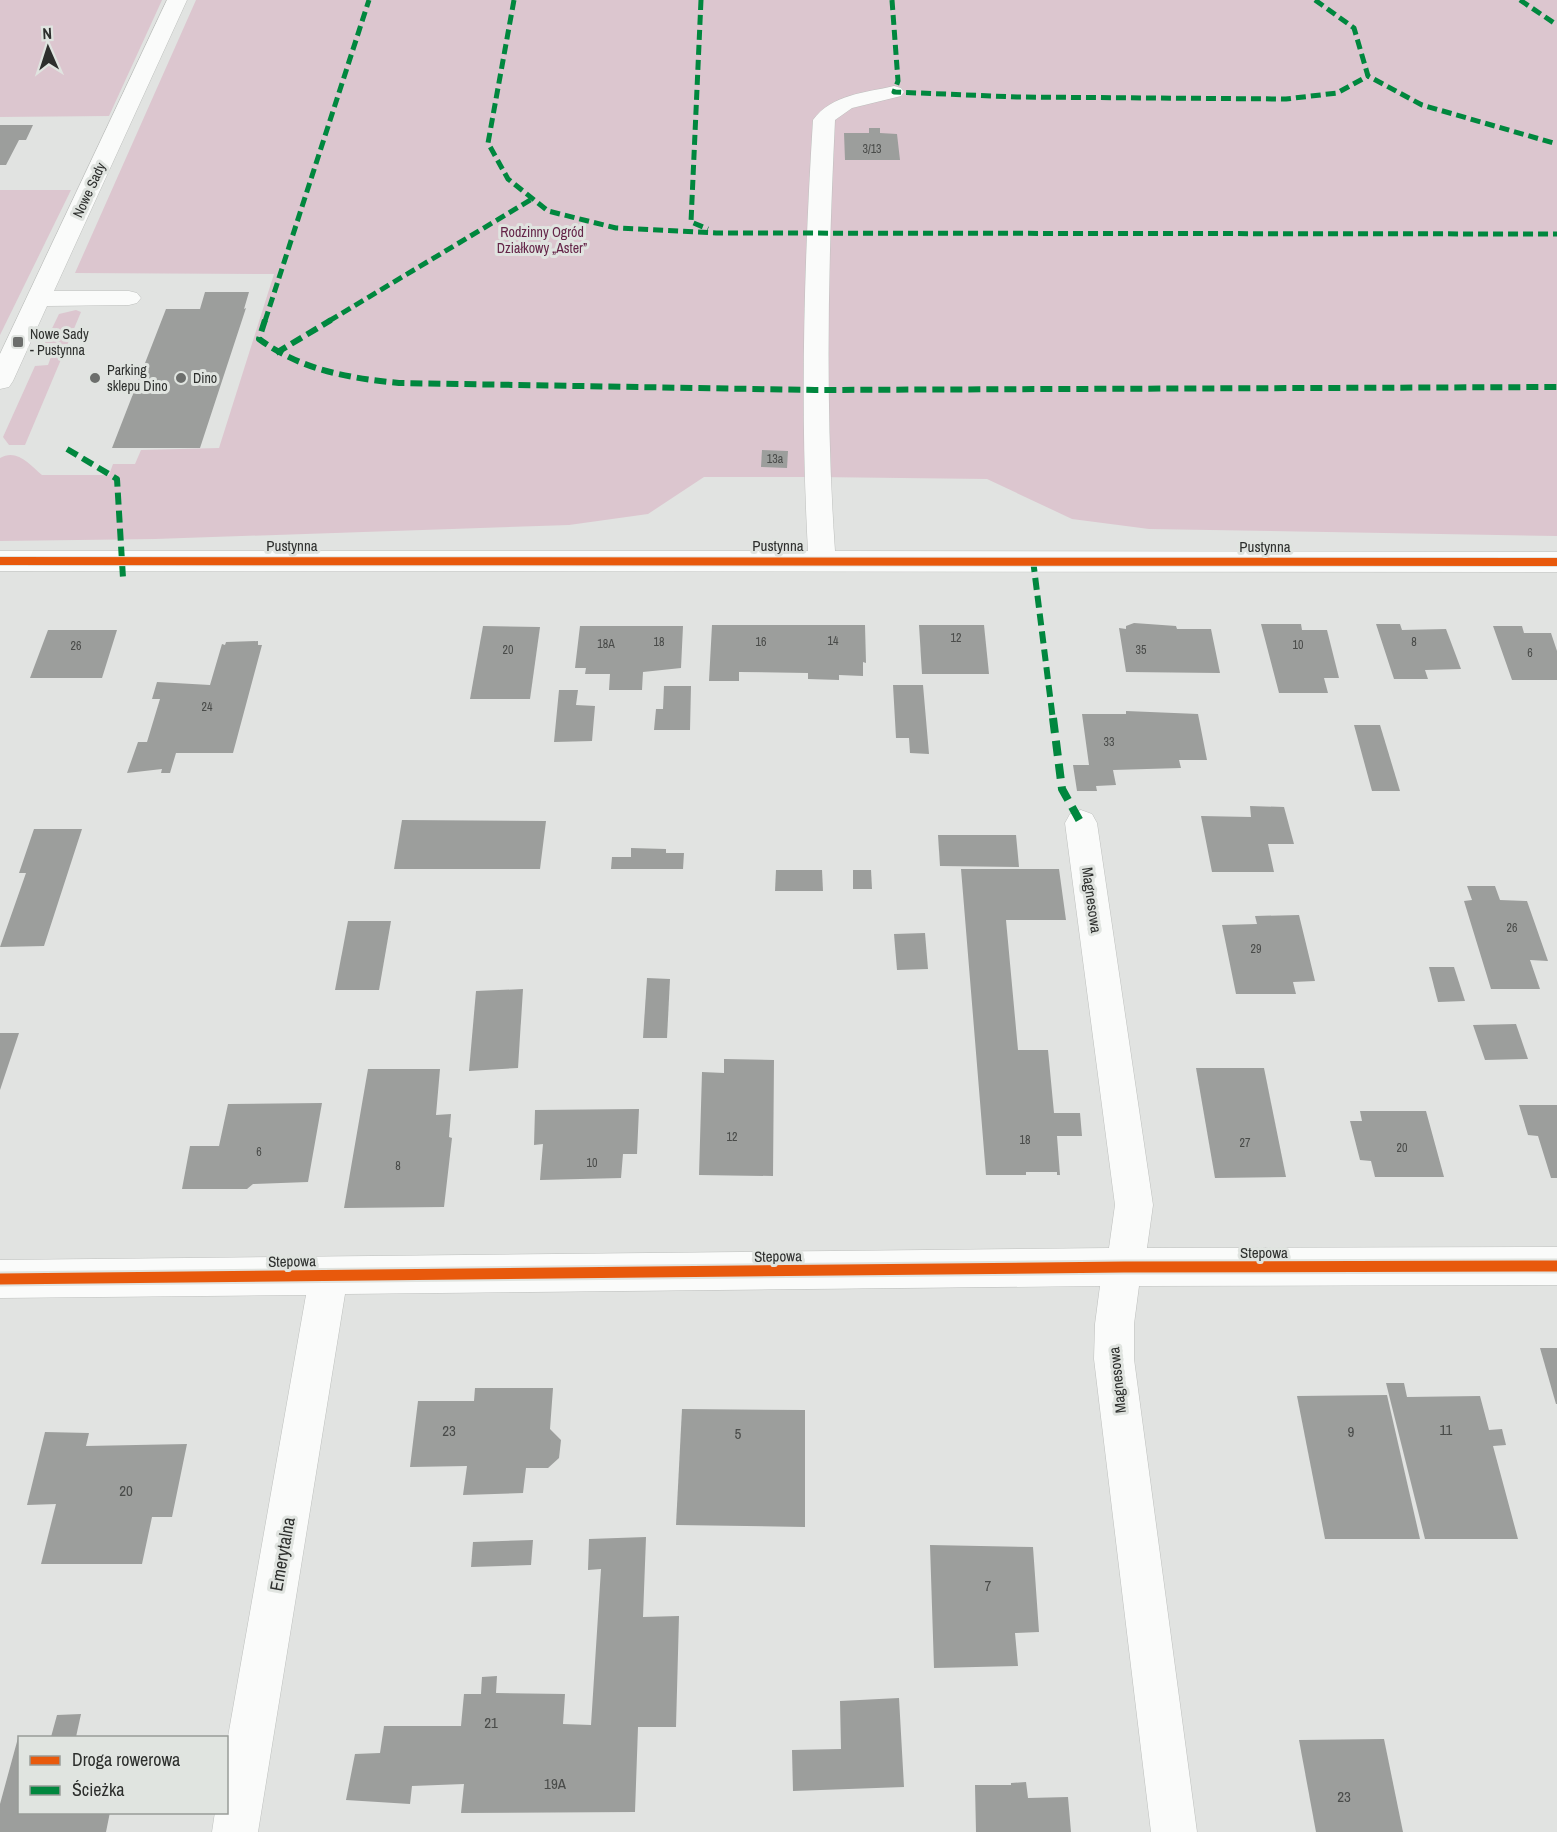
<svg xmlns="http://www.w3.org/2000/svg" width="1557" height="1832" viewBox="0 0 1557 1832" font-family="'Archivo Narrow',sans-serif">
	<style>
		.green { fill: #dcc6cf }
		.building { fill: #9c9e9c }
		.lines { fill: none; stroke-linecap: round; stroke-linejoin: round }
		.minor-casing { stroke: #bec0be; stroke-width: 1 }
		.minor { fill: #fafbfa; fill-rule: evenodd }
		.quiet-far2 { stroke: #00873e; stroke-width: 5; stroke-dasharray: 10 5; stroke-linecap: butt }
		.quiet-far1 { stroke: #00873e; stroke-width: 6; stroke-dasharray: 12 6; stroke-linecap: butt }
		.quiet { stroke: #00873e; stroke-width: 8; stroke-dasharray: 15 8; stroke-linecap: butt }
		.cycleway-far1-casing { stroke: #e0e4e0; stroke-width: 10 }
		.cycleway-casing { stroke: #e0e4e0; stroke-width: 15 }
		.cycleway-far1 { stroke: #e8590c; stroke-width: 8 }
		.cycleway { stroke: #e8590c; stroke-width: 11 }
		.poi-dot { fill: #6c6e6c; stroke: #e0e4e0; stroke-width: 2 }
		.labels { text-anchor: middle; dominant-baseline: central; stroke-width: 6; stroke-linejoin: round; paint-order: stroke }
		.number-label { font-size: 12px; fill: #494b49 }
		.far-street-label { font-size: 14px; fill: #2d2f2d; stroke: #e0e4e0 }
		.far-park-label { font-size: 14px; fill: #642548; stroke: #e0e4e0 }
		.far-poi-label { font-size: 14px; fill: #2d2f2d; stroke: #e0e4e0; text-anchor: start }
		.street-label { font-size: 15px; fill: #2d2f2d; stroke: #e0e4e0 }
		.near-number-label { font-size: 15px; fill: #494b49 }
		.near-street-label { font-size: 18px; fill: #2d2f2d; stroke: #e0e4e0 }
	</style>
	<rect width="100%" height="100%" fill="#e1e3e1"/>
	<g class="green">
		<path d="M0,0h162l-53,116 -109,1z"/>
		<path d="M196,0h1361v536l-408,-7 -77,-10 -85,-40 -171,-2h-112l-56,37 -79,11 -414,14 -155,2v-83c17,-10 30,7 42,17h67l4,-11h22l6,-14 78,-2 55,-174 -199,-1z"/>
		<path d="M0,190h71l-71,145z"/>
		<path d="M76,310l5,2 -56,133h-16l-6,-8 32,-71 13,-1 8,-22h-11l14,-29z"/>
	</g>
	<g class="building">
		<path d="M0,125h33l-7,15h-7l-13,25h-6z"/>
		<path d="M869,128h11v5l17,1 3,26h-55l-1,-27h25z"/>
		<path d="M205,292h44l-5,17 2,-1 -46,140h-88l54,-139h34z"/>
		<path d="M762,450l26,1 -1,17 -26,-1z"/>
		<path d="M1134,623l42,3 1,3h34l9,44 -94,-1 -7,-44 7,1v-3z"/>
		<path d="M1261,624h40l1,6h25l12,48h-15l4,15h-49z"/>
		<path d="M1376,624h24l2,6 44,-1 15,40 -36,1 3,9h-34z"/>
		<path d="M712,625h153l1,38 -3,-1v14l-24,-1v5l-31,-1v-6l-69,-1v9h-30z"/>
		<path d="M919,625h65l5,49h-67z"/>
		<path d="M483,626l57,1 -10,72h-60z"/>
		<path d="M580,626h103l-2,42 -38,4 -1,18h-33l1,-16h-25l1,-6h-11z"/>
		<path d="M1493,626h29l2,7h27l6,18v29h-45z"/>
		<path d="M48,630h69l-15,48h-72z"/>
		<path d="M258,641v4h4l-29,108h-57l-6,20h-9l1,-4 -35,4 11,-31h9l13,-43h-8l5,-17 53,3 12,-41 3,1 1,-3z"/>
		<path d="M893,685h30l6,69 -19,-1 -1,-15h-13z"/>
		<path d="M664,686h27l-1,44h-36l2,-21h7z"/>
		<path d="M559,690h19l-2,15 19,1 -3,35 -38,1z"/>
		<path d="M1126,711l72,3 9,46h-28l2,8 -68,2 3,15 -20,1 1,5h-20l-4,-26h16l-7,-51h44z"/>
		<path d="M1354,725h26l20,66h-28z"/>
		<path d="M1250,806l34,1 10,37h-26l6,28h-62l-11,-56 50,1z"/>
		<path d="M402,820l144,1 -6,48h-146z"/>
		<path d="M34,829h48l-38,117 -44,1 26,-74h-7z"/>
		<path d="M938,835h78l3,32 -79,-1z"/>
		<path d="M631,848l35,1v4h18l-1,16h-72l1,-12h19z"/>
		<path d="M961,869h98l7,51h-60l12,130h30l6,63h26l2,23h-25l3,39h-3v-3h-31v3h-40z"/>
		<path d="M776,870h46l1,21h-48z"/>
		<path d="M853,870h18l1,19h-19z"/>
		<path d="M1467,886h28l5,14 27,1 21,60 -18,-1 10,29h-49l-27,-88 8,-1z"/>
		<path d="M1299,915l16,66 -22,1 3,12h-60l-14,-69 35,-1 -2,-8z"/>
		<path d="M348,921h43l-12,69h-44z"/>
		<path d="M925,933l3,36 -31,1 -3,-36z"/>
		<path d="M1429,967h25l11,34 -27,1z"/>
		<path d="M647,978l23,1 -3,59h-24z"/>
		<path d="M523,989l-5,79 -49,3 7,-80z"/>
		<path d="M1516,1024l12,35 -43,1 -12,-35z"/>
		<path d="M0,1033h19l-19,57z"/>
		<path d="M724,1059l50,1 -1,116 -74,-1 3,-103 22,1z"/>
		<path d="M1196,1068h68l22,109 -71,1z"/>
		<path d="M368,1069h72l-4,46 15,-1 -2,23 3,1 -8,69 -100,1z"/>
		<path d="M322,1103l-14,79 -55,2 -6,5h-65l8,-43h29l9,-42z"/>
		<path d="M1519,1105h38v73h-6l-13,-42 -10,-1z"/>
		<path d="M639,1109l-2,45h-14l-2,24 -81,2 3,-36 -9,1 1,-35z"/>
		<path d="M1360,1111h66l18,66h-69l-4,-16 -11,-1 -10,-39h12z"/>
		<path d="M1540,1348h17v56h-1z"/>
		<path d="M1386,1383h18l3,14 73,-1 9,34 13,-1 4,16 -13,1 25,93h-93z"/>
		<path d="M475,1388h78l-3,41 11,11 -2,18 -11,10h-22l-3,25 -60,2 4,-29 -57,1 8,-66h56z"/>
		<path d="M1387,1395l33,144h-95l-28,-143z"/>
		<path d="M682,1409l123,1v117l-129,-2z"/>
		<path d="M45,1432l44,1 -3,13 101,-2 -15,73h-20l-10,47h-101l15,-60 -29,1z"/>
		<path d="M646,1537l-3,80 36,-1 -3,111h-38l-3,85 -174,1 3,-29 -52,2 -2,18 -64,-4 9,-46 25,-1 4,-27h77l3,-32h17l1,-17 15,-1 -1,17 69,1 -2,30 28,1 10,-156 -13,1 1,-31z"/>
		<path d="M533,1540l-2,25 -60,2 2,-25z"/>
		<path d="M930,1545l103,2 6,85 -24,1 3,33 -84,2z"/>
		<path d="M899,1698l5,89 -111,4 -1,-41 49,-1 -1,-48z"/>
		<path d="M81,1714l-5,23h-25l6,-22z"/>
		<path d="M18,1738l2,74h90l-4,20h-106v-28z"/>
		<path d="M1384,1739l19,93h-87l-17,-92z"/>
		<path d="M1026,1782l2,16 40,-1 3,35h-95l-1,-47h36v-2z"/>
	</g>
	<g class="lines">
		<g class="minor-casing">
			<g id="minor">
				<path d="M167,0h20l-133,291h75l8,2 4,5 -4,5 -8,2 -82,1 -34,75 -4,6 -9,2v-35z"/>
				<path d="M894,86l7,2 3,4 -3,4 -49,12 -17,12c-7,144 -10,288 0,431l722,1v20l-1557,-1v-20h808c-8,-144 -4,-287 5,-431 19,-26 52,-27 81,-34z"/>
				<path d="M1081,810l11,4 5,9 56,382 -6,43 410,-1v38l-418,1 -5,38v35l63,473h-46l-57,-473 1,-35 5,-38 -755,8 -87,538h-46l3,-20h11v-64l80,-453 -306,3v-38l1109,-12 6,-43 -50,-382 5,-9z"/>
			</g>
		</g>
		<use href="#minor" class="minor"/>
		<g class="quiet-far2">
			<path d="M514,0l-26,143 20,36 40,32 68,17 100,5 841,1"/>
			<path d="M701,0l-10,222 17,7"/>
			<path d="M892,0l6,81 -4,11 123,5 269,2 51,-6 31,-17"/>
			<path d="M1315,0l39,28 14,48 54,29 135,39"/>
			<path d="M1520,0l37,25"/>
			<path d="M265,321l104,-321"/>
			<path d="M329,321l203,-122"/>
		</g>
		<g class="quiet-far1">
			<path d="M265,320l-6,19c42,31 89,39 140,44l416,7 742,-3"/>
			<path d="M276,353l55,-33"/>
			<path d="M67,449l50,30 6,99"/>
			<path d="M1033,560l20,160"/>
		</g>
		<path class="quiet" d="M1053,718l9,71 19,34"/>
		<g class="cycleway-far1-casing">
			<path id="cycleway-far1" d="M0,561l1557,1"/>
		</g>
		<g class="cycleway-casing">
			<path id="cycleway" d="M0,1279l1124,-12 433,-1"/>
		</g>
		<use href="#cycleway-far1" class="cycleway-far1"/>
		<use href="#cycleway" class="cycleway"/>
	</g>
	<g class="poi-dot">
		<rect x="12" y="336" width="12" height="12" rx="3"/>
		<circle cx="95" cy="378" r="6"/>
		<circle cx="181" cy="378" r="6"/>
	</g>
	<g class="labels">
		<g class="number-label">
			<text x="872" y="149">3/13</text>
			<text x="775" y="459">13a</text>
			<text x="956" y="638">12</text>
			<text x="833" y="641">14</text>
			<text x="659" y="642">18</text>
			<text x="761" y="642">16</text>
			<text x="1414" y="642">8</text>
			<text x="606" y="644">18A</text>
			<text x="1298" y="645">10</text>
			<text x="76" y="646">26</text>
			<text x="508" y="650">20</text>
			<text x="1141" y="650">35</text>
			<text x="1530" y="653">6</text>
			<text x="207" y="707">24</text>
			<text x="1109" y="742">33</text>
			<text x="1512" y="928">26</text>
			<text x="1256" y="949">29</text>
			<text x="732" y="1137">12</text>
			<text x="1025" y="1140">18</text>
			<text x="1245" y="1143">27</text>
			<text x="1402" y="1148">20</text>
			<text x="259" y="1152">6</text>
			<text x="592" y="1163">10</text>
			<text x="398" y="1166">8</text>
		</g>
		<g class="far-street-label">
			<text transform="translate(89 190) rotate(-65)">Nowe Sady</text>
		</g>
		<g class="far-park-label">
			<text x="542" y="232">Rodzinny Ogród<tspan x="542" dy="16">Działkowy „Aster”</tspan></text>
		</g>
		<g class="far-poi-label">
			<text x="30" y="334">Nowe Sady<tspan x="30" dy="16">- Pustynna</tspan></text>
			<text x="107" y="370">Parking<tspan x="107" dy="16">sklepu Dino</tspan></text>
			<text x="193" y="378">Dino</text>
		</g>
		<g class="street-label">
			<text x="292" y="545">Pustynna</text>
			<text x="778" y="545">Pustynna</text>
			<text x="1265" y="546">Pustynna</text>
			<text transform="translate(1092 900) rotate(82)">Magnesowa</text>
			<text x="1264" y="1252">Stepowa</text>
			<text transform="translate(778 1256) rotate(-1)">Stepowa</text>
			<text transform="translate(292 1261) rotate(-1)">Stepowa</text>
			<text transform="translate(1117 1380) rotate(-96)">Magnesowa</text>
		</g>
		<g class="near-number-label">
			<text x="1446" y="1429">11</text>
			<text x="449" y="1430">23</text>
			<text x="1351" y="1431">9</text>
			<text x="738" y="1433">5</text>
			<text x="126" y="1490">20</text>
			<text x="988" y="1585">7</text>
			<text x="491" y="1722">21</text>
			<text x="555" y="1783">19A</text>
			<text x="1344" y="1796">23</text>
		</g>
		<g class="near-street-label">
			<text transform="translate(282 1554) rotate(-80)">Emerytalna</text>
		</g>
	</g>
	<rect x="18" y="1736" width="210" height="78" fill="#e0e4e0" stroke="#989c98" stroke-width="1.5"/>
	<rect x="30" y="1756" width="30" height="9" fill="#e8590c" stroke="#989c98" stroke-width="1.5"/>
	<text x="72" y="1766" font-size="18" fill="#2d2f2d">Droga rowerowa</text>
	<rect x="30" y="1786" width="30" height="9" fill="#00873e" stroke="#989c98" stroke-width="1.5"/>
	<text x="72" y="1796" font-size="18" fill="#2d2f2d">Ścieżka</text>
	<g transform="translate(48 48) rotate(357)" stroke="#e0e4e0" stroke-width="4.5" paint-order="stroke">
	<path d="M0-4.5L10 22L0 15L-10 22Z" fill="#2d2f2d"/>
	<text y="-9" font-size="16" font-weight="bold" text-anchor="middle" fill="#2d2f2d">N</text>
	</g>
</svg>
